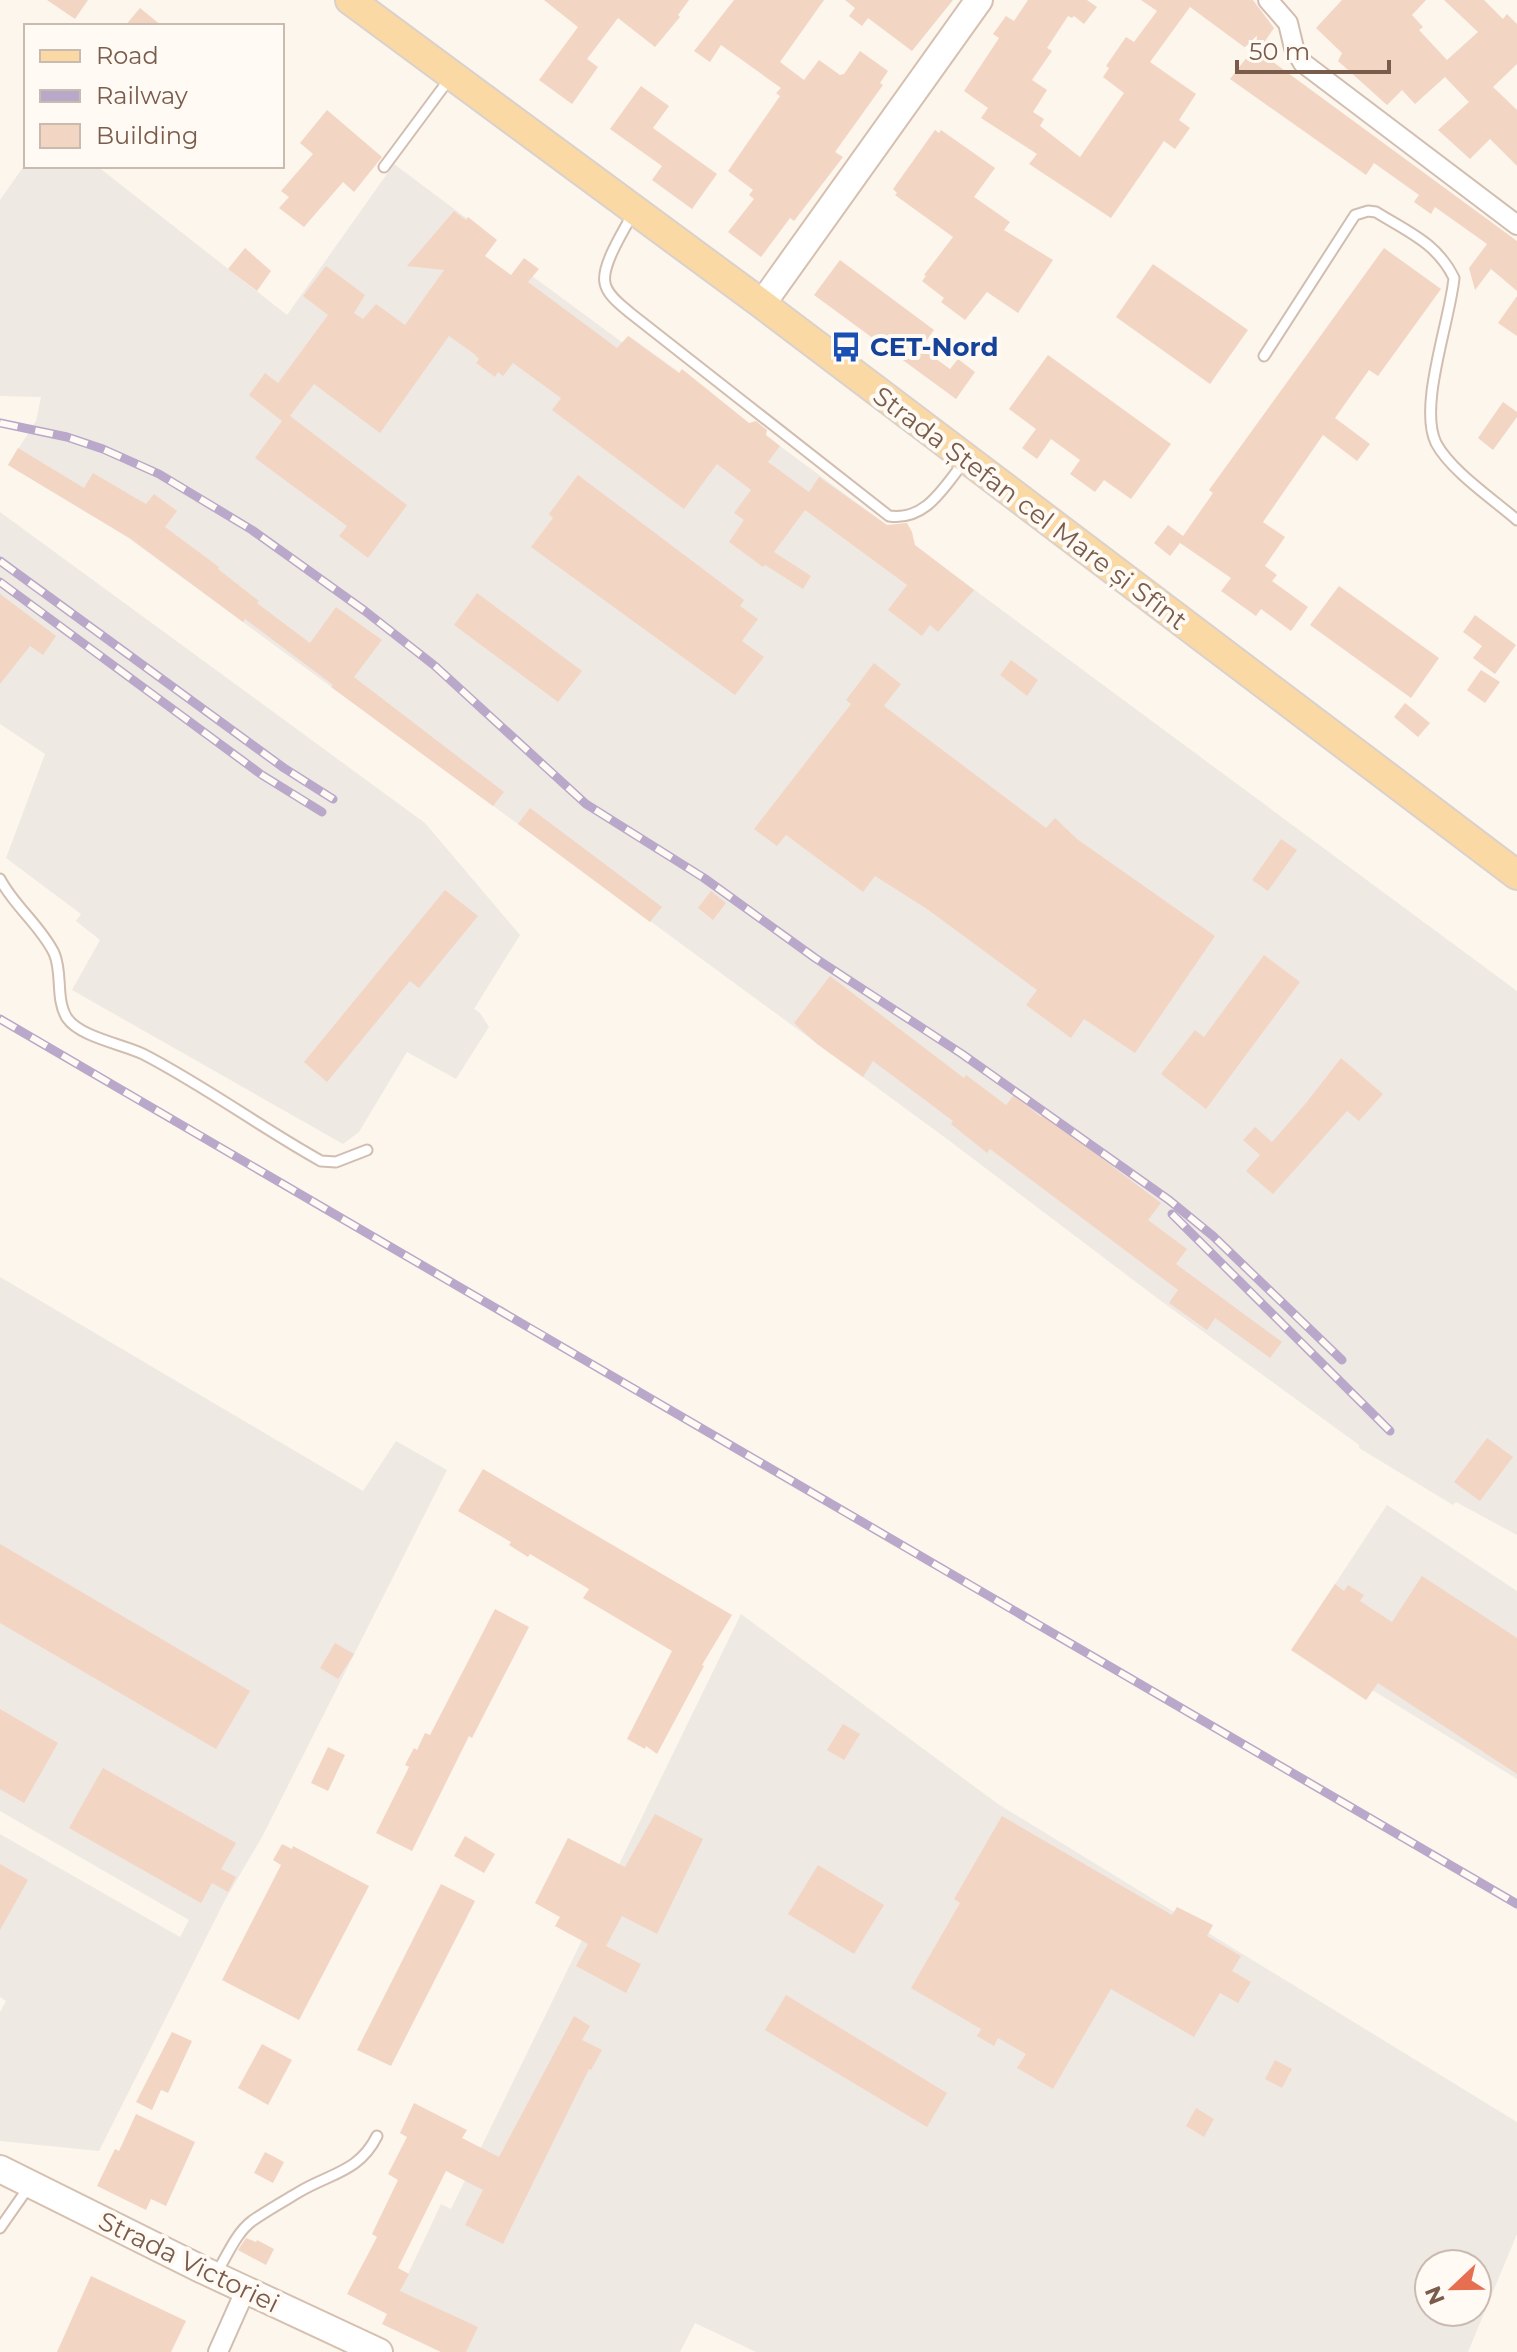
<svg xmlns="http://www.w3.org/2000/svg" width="1517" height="2352" viewBox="0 0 1517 2352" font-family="Montserrat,sans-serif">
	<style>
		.industrial { fill: #efe9e4; fill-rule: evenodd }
		.building { fill: #f3d5c3 }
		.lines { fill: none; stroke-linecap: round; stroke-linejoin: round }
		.lane-casing { stroke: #d1beb0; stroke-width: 13 }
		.street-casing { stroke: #d1beb0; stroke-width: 22 }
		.secondary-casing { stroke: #d6c0b0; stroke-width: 30 }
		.primary-casing { stroke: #dad1cd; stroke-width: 32 }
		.lane { stroke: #fff; stroke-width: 9 }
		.street { stroke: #fff; stroke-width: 18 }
		.secondary { stroke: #fff; stroke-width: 26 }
		.primary { stroke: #fbd9a5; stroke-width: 28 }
		.rail-casing { stroke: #b9a8c9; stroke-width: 9 }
		.rail { stroke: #fffaf3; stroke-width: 6; stroke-dasharray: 18; stroke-linecap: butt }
		.labels { text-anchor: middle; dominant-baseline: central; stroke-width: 8; stroke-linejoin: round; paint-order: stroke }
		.transit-label { font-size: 26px; font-weight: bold; fill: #164399; stroke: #fffaf3; text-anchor: start }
		.street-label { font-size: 26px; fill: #7a5c4d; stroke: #fffaf3 }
	</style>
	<rect width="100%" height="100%" fill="#fdf6ec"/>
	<g class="industrial">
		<path d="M26,163v3h71l190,149 107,-151 75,56 -3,20 -49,70 58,45 49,-85 99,73 6,-7 50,36 -28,35 68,-6 798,590v544l-61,-33 -3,3 -94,-57v-3l-198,-144 -214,-162 -820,-602 -119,-72 28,-44 5,-24 -41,-1v-196z"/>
		<path d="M0,512l425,311 95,112 -46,74 6,4 9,14 -33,52 -49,-27 -48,80 -16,12 -271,-154 28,-50 -24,-19 5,-7 -75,-56 39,-104 -45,-30z"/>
		<path d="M0,1277l363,214 33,-50 51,29 -185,367 -37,63 -126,251 -99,-10v-129l6,-11 -6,-4v-163l180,103 9,-17 -189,-109z"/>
		<path d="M1387,1505l130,86v188l-161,-99 -63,-32z"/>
		<path d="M741,1614l257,190 519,318v112l-49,118h-712l-61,-29 -15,29h-239l-57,-27 57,-121 10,5zM1429,2264h48v48h-48z"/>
	</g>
	<g class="building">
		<path d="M47,0h41l-13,19z"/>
		<path d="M544,0h145l-11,15 2,2 -25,30 -37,-29 -31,41 11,8 -26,37 -33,-24 39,-53z"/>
		<path d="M734,0h90l-44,62 24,18 15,-20 21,15 4,-1 16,-23 28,20 -8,12 3,2 -48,67 8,5 -49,64 -4,-3 -29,39 -33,-25 26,-33 -5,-4 4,-5 -25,-19 52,-75 -4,-3 5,-5 -60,-43 -11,17 -16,-11z"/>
		<path d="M845,0h108l-41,51 -44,-33 -6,8 -13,-10 6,-8z"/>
		<path d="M1028,0h59l10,7 -13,17 -10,-8 -2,2 -4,-2 -21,32 5,3 -20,29 15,10 -14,22 11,7 -4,7 40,31 44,-64 -21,-16 6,-9 -3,-2 20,-29 8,5 23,-31 -16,-11h112l21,28 -16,23 259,190v50l-26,-22 -16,21 -6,-22 18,-24 -52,-37 -4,7 -17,-12 5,-7 -45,-32 -8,12 -136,-96 21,-27 -61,-45 -40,55 46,32 -17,26 11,8 -15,21 -11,-8 -53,77 -82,-54 8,-10 -56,-36 7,-10 -24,-17 35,-53 -6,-4 13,-18 8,5z"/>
		<path d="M1342,0h84l-14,15 11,12 -4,3 28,30 31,-28 -34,-32h40l19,19 4,-5 10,10v40l-24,23 24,23v56l-27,-27 -20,20 -32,-29 31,-28 -24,-25 -30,27 -13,-14 -15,15 -49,-44 4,-8 -26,-25z"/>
		<path d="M140,8l22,18h-37z"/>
		<path d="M641,86l28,20 -16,22 64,46 -25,35 -40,-29 10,-14 -52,-37z"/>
		<path d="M327,110l55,47 -28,35 -11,-10 -39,45 -25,-19 10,-11 -8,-6 32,-37 -13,-11z"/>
		<path d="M935,130l4,3 2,-3 54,38 -21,29 36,25 -6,8 49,30 -35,53 -31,-21 -22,28 -24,-18 3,-4 -22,-17 4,-5 -2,-1 29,-38 -58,-42 2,-2 -4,-4z"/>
		<path d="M454,211l12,9 2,-3 29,23 -12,16 26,19 13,-17 15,11 -11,13 89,66 11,-12 51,37 3,-4 67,54 7,-2 11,9 -1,5 14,11 -12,16 41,30 10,-15 68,48 20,-2 5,9 3,13 59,45 -36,42 -8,-7 -8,11 -34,-26 19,-25 -102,-75 -31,42 37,24 -8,13 -38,-24 -2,2 -34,-25 15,-22 -10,-7 17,-23 -34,-26 -33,45 -132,-99 9,-12 -48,-35 -10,13 -5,-4 -3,5 -19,-14 3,-4 -5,-5 -25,-18 -69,97 -66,-49 -24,32 117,89 -39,53 -29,-22 8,-10 -92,-68 27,-37 -33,-26 16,-22 13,10 50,-68 -25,-19 23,-30 39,29 -11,18 9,6 13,-15 29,21 39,-55 -37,-4z"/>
		<path d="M245,248l26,23 -14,20 -29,-22z"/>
		<path d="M1384,248l57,41 -63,87 -9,-6 -34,48 35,26 -13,17 -34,-26 -60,87 22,15 -20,29 12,9 -5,6 36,26 -17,24 -30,-22 -5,7 -35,-25 10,-13 -51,-35 -10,13 -16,-13 14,-18 15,11 30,-43 -4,-3z"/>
		<path d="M840,260l94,70 -13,18 29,21 8,-10 17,13 -19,27 -142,-104z"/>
		<path d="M1153,264l95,66 -38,54 -94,-67z"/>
		<path d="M1517,296v40l-19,-13z"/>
		<path d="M1048,355l123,89 -40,55 -27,-19 -9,12 -25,-18 10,-14 -29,-21 -14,20 -15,-11 14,-19 -27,-20z"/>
		<path d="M1503,402l14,10v5l-24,33 -15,-12z"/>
		<path d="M18,448l66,40 9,-15 53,31 8,-10 23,17 -12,16 54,40 -1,2 41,32 -2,2 53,40 26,-36 46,33 -28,37 150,115 -11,14 -162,-119 2,-2 -88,-66 -2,3 -112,-83 -123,-74z"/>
		<path d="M578,475l166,125 -4,6 18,13 -16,22 22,16 -29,38 -204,-148 22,-29 -4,-4z"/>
		<path d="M1339,586l100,72 -28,40 -101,-73z"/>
		<path d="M477,593l105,78 -24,31 -104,-77z"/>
		<path d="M0,594l56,42 -13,19 -13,-9 -30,38z"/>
		<path d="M1475,615l41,30 -21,29 -22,-16 9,-12 -19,-14z"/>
		<path d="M1011,660l27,20 -11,16 -27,-21z"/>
		<path d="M874,663l27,21 -17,22 162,122 9,-10 22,21 138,97 -80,117 -51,-34 -13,19 -45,-33 11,-15 -110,-81 -52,-33 -12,16 -77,-57 -9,11 -23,-17 97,-125 -5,-4z"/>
		<path d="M1481,670l19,12 -15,21 -18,-13z"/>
		<path d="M1405,703l25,20 -12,14 -24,-20z"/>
		<path d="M530,808l132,99 -12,15 -132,-98z"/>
		<path d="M1281,839l16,11 -29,41 -16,-11z"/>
		<path d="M445,890l33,26 -59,72 -9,-7 -83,101 -23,-20z"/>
		<path d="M711,891l15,12 -13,17 -15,-12z"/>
		<path d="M1264,955l36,27 -94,127 -45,-35 34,-44 9,7z"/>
		<path d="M830,976l134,102 2,-3 40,30 8,-10 27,22 2,-3 118,89 -13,17 39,29 -11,15 106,78 -12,16 -55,-40 -8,12 -38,-27 9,-13 -188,-141 -3,4 -36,-29 2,-3 -80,-60 -10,16 -46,-33 -23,-21z"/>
		<path d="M1341,1058l42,36 -24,27 -12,-10 -74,83 -27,-23 14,-16 -17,-15 12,-13 17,15 34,-39z"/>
		<path d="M1487,1438l26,19 -33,44 -26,-19z"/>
		<path d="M483,1469l249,146 -30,50 2,1 -47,88 -11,-8 -1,3 -18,-10 45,-88 -89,-53 6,-9 -59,-35 -2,3 -19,-12 2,-3 -53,-31z"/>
		<path d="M0,1544l250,147 -34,58 -216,-126z"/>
		<path d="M1422,1576l95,62v136l-139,-91 -12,17 -75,-50 44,-66 9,7 4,-6 16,10 -4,6 32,21z"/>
		<path d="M495,1609l34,18 -57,111 -3,-2 -57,115 -36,-18 33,-66 -4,-2 9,-17 3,2 8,-17 5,2z"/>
		<path d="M335,1643l19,11 -16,25 -18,-11z"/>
		<path d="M0,1709l58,34 -34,60 -24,-14z"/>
		<path d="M843,1724l17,10 -16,26 -17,-10z"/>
		<path d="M328,1747l17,8 -17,36 -17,-8z"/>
		<path d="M103,1768l133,75 -15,26 15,8 -8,15 -16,-9 -11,20 -132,-75z"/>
		<path d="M655,1814l48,25 -46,95 -35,-18 -16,30 35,18 -15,29 -50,-27 12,-22 -33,-18 5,-9 -25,-14 33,-65 57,29z"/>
		<path d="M1002,1816l170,99 5,-8 36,18 -6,11 34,20 -9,15 19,11 -13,21 -18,-10 -26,44 -83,-48 -58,100 -36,-21 9,-14 -28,-16 -4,8 -17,-10 4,-7 -70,-41 49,-85 -6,-4z"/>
		<path d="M465,1836l30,18 -11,19 -30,-17z"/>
		<path d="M282,1844l10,5 1,-3 76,40 -70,134 -77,-40 59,-115 -8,-5z"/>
		<path d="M0,1864l28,16 -28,50z"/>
		<path d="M818,1865l66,40 -30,49 -66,-40z"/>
		<path d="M441,1884l34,17 -84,165 -34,-16z"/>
		<path d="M786,1995l161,98 -20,34 -162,-97z"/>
		<path d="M574,2016l16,10 -8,14 20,10 -11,20 -2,-1 -86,175 -38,-19 18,-35 -37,-19 -48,97 11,6 -9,17 78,36 -12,25h-25l-59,-28 5,-10 -40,-20 30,-57 -5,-3 26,-54 -10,-6 19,-37 -7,-4 14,-30 53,27 -5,8 37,19z"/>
		<path d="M172,2032l20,9 -24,52 -7,-3 -9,20 -16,-8z"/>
		<path d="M262,2044l30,16 -24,45 -30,-17z"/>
		<path d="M1275,2060l17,9 -10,19 -17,-9z"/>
		<path d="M1196,2108l18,11 -10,18 -18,-11z"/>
		<path d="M136,2114l59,28 -29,64 -15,-7 -5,11 -49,-24 18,-37 4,2z"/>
		<path d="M265,2152l19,10 -11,21 -19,-10z"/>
		<path d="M246,2238l10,4 1,-2 17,9 -8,16 -28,-15z"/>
		<path d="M91,2276l95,45 -15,31h-114z"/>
	</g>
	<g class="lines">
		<g class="lane-casing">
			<g id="lane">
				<path d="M384,167l66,-89"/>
				<path d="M633,213c-8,16 -32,52 -28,70 2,12 16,22 24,29l260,204c37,5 54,-28 75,-54"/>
				<path d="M1264,356l91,-141 13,-4 8,1c32,20 61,31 78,66 -4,43 -36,128 -18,165 15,28 57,56 81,77"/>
				<path d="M0,879c14,27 40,46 54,74 9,20 1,46 13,65 13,19 55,26 76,36 62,32 117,73 178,107l15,1 31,-12"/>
				<path d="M0,2228l28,-40"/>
				<path d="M217,2272c10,-16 19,-39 35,-51 14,-10 32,-20 47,-29 32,-19 60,-20 78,-56"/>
			</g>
		</g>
		<g class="street-casing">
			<g id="street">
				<path d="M1268,0l20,23 6,25 9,15 214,162"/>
				<path d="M218,2352l28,-63"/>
			</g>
		</g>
		<g class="secondary-casing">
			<g id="secondary">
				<path d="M762,304l217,-304"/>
				<path d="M0,2169l203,101 176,82"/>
			</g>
		</g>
		<g class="primary-casing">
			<path id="primary" d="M350,0l412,304 755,571"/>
		</g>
		<use href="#lane" class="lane"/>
		<use href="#street" class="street"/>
		<use href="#secondary" class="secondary"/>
		<use href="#primary" class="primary"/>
		<g class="rail-casing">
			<g id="rail">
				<path d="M0,423l67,14 36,12 56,25 93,56 113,81 70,55 151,138 118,74 111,80 147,96 207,146 44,36 129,124"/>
				<path d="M0,561l284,207 49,31"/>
				<path d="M0,582l262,193 60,37"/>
				<path d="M0,1019l1517,885"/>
				<path d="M1172,1214l218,217"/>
			</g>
		</g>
		<use href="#rail" class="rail"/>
	</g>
	<defs>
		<g id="bus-bare" transform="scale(2.4)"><path d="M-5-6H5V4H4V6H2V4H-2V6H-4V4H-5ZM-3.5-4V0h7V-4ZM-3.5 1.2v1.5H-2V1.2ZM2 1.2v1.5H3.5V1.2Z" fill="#1a4fb4" stroke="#fffaf3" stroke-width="2.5" paint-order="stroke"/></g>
	</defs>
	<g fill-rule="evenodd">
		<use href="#bus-bare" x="846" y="347"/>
	</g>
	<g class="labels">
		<g class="transit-label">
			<text x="870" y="347">CET-Nord</text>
		</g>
		<g class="street-label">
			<text transform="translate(1030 508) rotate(37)">Strada Ștefan cel Mare și Sfînt</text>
			<text transform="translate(189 2262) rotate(26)">Strada Victoriei</text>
		</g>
	</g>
	<rect x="24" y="24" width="260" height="144" fill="#fffaf3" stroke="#cabbb1" stroke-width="2"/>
	<rect x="40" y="50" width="40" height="12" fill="#fbd9a5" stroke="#cabbb1" stroke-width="2"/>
	<text x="96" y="64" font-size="24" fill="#7a5c4d">Road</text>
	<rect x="40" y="90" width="40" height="12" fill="#b9a8c9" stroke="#cabbb1" stroke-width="2"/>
	<text x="96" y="104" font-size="24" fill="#7a5c4d">Railway</text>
	<rect x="40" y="124" width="40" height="24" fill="#f3d5c3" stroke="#cabbb1" stroke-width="2"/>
	<text x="96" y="144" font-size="24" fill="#7a5c4d">Building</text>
	<g transform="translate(1453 2288) rotate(248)"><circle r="38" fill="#fffaf3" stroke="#cabbb1" stroke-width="2"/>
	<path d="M0-6L14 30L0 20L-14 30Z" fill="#e76f51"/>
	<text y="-12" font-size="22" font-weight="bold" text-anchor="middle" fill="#7a5c4d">N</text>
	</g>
	<path d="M1237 60v12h152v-12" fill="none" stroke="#7a5c4d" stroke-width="4"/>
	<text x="1249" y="60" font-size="24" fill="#7a5c4d" stroke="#fffaf3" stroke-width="6" paint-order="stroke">50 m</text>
</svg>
